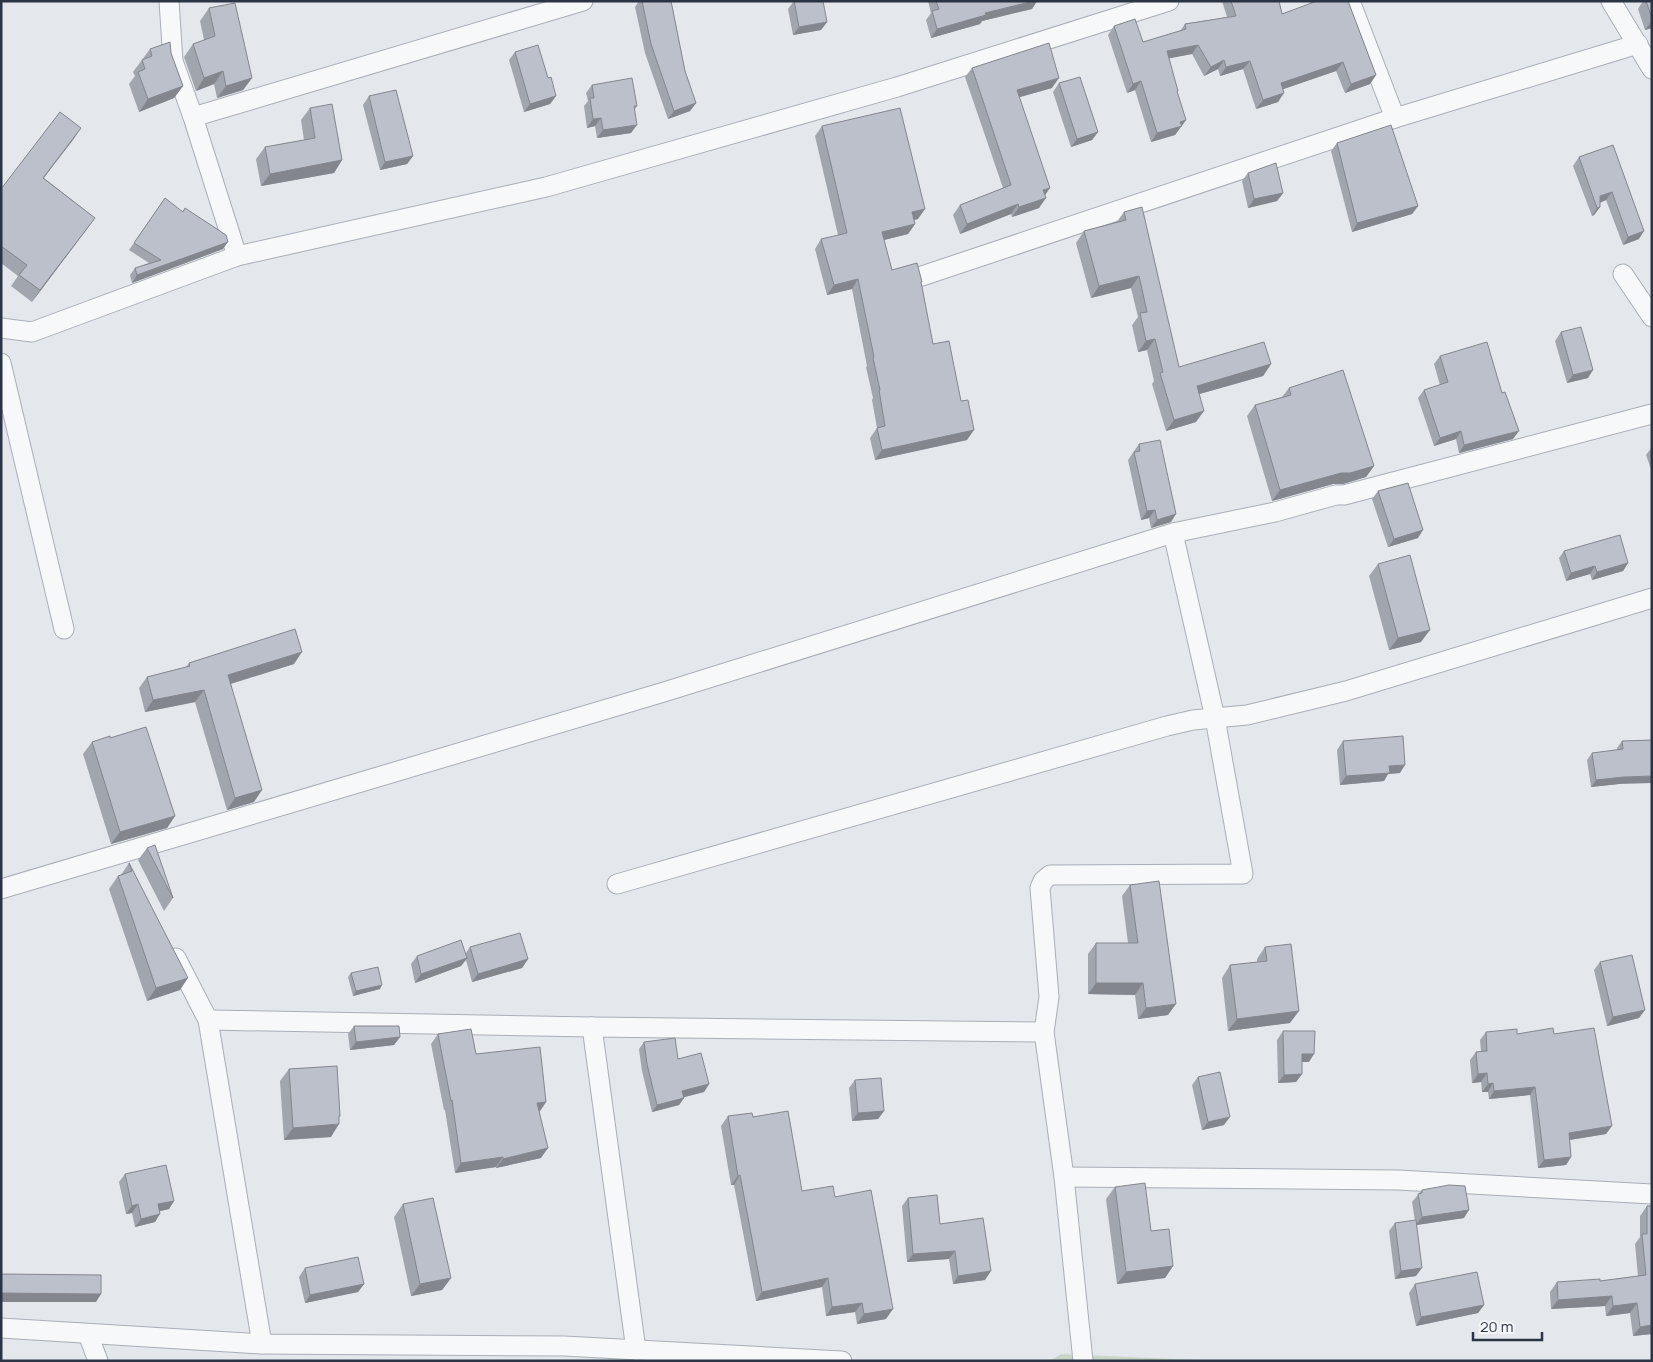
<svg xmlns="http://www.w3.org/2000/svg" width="1653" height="1362" viewBox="0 0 1653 1362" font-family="Manrope,sans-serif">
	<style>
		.green { fill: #c9d6c5 }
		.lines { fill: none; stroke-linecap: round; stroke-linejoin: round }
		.minor-casing { stroke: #a9aeb7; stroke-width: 21 }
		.minor { stroke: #f7f8fa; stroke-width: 19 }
		.wall { fill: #a1a5ae }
		.shaded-wall { fill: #83868d }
		.building { fill: #bbc0ca; stroke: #83868d }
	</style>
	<rect width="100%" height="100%" fill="#e4e7ec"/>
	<path class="green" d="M1061,1354l159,7h-170z"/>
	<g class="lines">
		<g class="minor-casing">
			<g id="minor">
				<path d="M169,1l4,60 20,56"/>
				<path d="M1350,1l45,117"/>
				<path d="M1611,1l41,68"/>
				<path d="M237,256l-44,-139 390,-116"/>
				<path d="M1623,274l29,43"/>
				<path d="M922,276l473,-158 243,-74"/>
				<path d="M1,328l31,4 205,-76 309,-69 351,-100 272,-86"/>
				<path d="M1,363l63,266"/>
				<path d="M617,884l550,-158 26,-6 54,-5 99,-24 306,-93"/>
				<path d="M1,889l663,-197 509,-159 102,-21 61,-17h8l308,-81"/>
				<path d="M176,958l32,62 54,324"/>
				<path d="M208,1020l384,7 452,5"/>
				<path d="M592,1027l44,323"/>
				<path d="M1064,1177l334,3 254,14"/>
				<path d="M1,1328l261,16 302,2 278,15"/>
				<path d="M88,1334l10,27"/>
				<path d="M1083,1361l-19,-184 -20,-145 5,-35 -9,-109 3,-7 7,-6 193,-1 -28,-156 -42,-185"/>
			</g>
		</g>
		<use href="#minor" class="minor"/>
	</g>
	<g class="wall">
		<path d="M639,1h32l14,70 11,32 -6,8 -22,8 -23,-66 -10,-46z"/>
		<path d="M794,1l33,21 -6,8 -28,5 -5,-26z"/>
		<path d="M928,1h109l-5,8 -50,12 -2,3 -49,14 -5,-18 5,-7z"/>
		<path d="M1222,1h57l3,13 29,-10 -1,-3h38l28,74 -6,9 -25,9 -9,-22 -53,18 -5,13 -22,7 -13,-40 -23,7 -2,-7 -14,7 -12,-22 -23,4 8,35 9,27 -11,15 -24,7 -16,-52 -8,3 -19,-58 6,-9 29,16 37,-11 5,-7 42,-7z"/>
		<path d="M1643,1h9v27l-7,2 -7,-21z"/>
		<path d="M209,8l43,70 -9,12 -26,8 -3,-14 -18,7 -12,-34 9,-13 11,-4 -4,-19z"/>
		<path d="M150,49l21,4 12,33 -9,12 -35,14 -10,-28 6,-8 -2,-4z"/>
		<path d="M515,52l33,26 8,18 -6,8 -26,8 -15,-52z"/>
		<path d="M972,68l80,20 -33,9 26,98 -6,13 -27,9 -1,-3 -51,20 -7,-19 7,-10 43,-17 -38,-111z"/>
		<path d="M1059,83l39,49 -6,8 -21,7 -18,-55z"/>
		<path d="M592,85l45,21 -2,3 -4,24 -34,5 -2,-12 -8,2 -3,-22 4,-5 -2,-8z"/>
		<path d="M369,96l44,60 -6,8 -27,6 -17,-65z"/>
		<path d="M310,108l32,52 -8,13 -73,13 -5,-27 9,-12 39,-7 -3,-20z"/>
		<path d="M822,126l96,93 -4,1 1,4 -7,10 -24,6 8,30 29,13 12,61 34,96 -92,20 -5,-22 7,-10 -5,-28 1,-2 -7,-31 1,-1 -15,-77 -25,6 -12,-46 6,-10 17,-4 -23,-99z"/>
		<path d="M81,128l-37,50 51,40 -63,84 -21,-16 7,-10 -17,-13v-74z"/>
		<path d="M1337,143l81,63 -6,8 -60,18 -21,-81z"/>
		<path d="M1613,145l26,94 -16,6 -17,-45 -6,3v4l-6,8 -2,1 -19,-50 6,-9z"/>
		<path d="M1248,173l35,20 -6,8 -29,7 -6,-27z"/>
		<path d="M165,198l58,51 -91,34 -2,-8 5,-7 14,-5 -20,-13z"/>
		<path d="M1124,212l55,155 92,-3 -8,12 -64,18 -3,28 -30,9 -14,-47 2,-3 -7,-31 -9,2 -6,-27 6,-8 -7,-29 -40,10 -15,-55 8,-12 32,-8z"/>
		<path d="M1561,332l27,46 -21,5 -12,-42z"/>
		<path d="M1440,356l73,83 -54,14 -3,-14 -22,7 -16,-48 6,-8 16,-5 -6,-21z"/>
		<path d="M1289,388l85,78 -8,11 -23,7h-10l-61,17 -25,-85 8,-11 27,-8z"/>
		<path d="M1139,444l32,78 -20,6 -2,-10 -8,2 -13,-60z"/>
		<path d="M1652,447v25l-6,-17z"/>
		<path d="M1378,491l40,47 -30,9 -16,-48z"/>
		<path d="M1564,551l64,12 -5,8 -31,9 -2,-6 -24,7 -7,-23z"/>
		<path d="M1378,564l43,78 -32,8 -20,-74z"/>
		<path d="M189,663l105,1 -63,20 23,118 -27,8 -32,-108 -50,10 -6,-24 8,-11 39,-10z"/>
		<path d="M1652,740l-33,44 -28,3 -4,-27 5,-7 25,-3v-2l5,-7z"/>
		<path d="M1343,741l57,32 -12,1 -4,7 -44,4 -3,-35z"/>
		<path d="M92,742l83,74 -8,12 -56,16 -28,-90z"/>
		<path d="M147,848l26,50 -9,13 -26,-51z"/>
		<path d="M129,863l51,127 -33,11 -38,-112 9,-13 3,-1z"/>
		<path d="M1130,885l38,130 -30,4 -3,-24 -47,-1v-40l8,-11h32l-6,-47z"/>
		<path d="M470,947l58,12 -6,9 -50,14 -6,-22 -5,6 -46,17 -4,-19 6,-8 49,-3z"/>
		<path d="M1265,947l25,76 -62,8 -6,-53 8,-13 27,-3v-3z"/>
		<path d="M1600,962l39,56 -32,8 -13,-56z"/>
		<path d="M351,973l29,16 -27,7 -5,-19z"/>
		<path d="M354,1026l46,11 -6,8 -44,5 -2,-16z"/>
		<path d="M1283,1031l26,31h-7v12l-6,8 -18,1 -1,-43z"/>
		<path d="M1486,1032l31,2h37l52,100 -36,6 1,17 -5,8 -28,3 -8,-73 -41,4 -1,-7h-6l-1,-10 -9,1 -2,-23 6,-8 5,-1 -1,-11z"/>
		<path d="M438,1034l108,68 -6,9 1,47 -45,10v-1l-41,6 -10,-63h-1l-13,-66z"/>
		<path d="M644,1042l34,17 31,25 -5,8 -20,5v1l-5,7 -27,7 -10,-41 -3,-22z"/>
		<path d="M289,1069l42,68 -47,3 -4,-59z"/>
		<path d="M1198,1077l26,48 -22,5 -10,-45z"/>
		<path d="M855,1080l29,31 -6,8 -26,2 -3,-33z"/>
		<path d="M728,1116l25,1 49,74 33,6 51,122 -29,5 -2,-12 -29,4 -4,-29 -66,14 -22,-116h-3l-10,-59z"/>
		<path d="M125,1174l49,27 -5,8 -9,2 -5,11 -20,5 -3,-14 -6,1 -7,-32z"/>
		<path d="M1115,1187l36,44 22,35 -8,12 -48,6 -11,-85z"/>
		<path d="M1422,1190l42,28 -47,7 -1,51 -21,3 -6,-48 6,-8 20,-2 -3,-19z"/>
		<path d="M908,1198l32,26 45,56 -32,4 -4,-25 -42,3 -5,-56z"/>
		<path d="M403,1204l48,74 -9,12 -31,6 -17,-79z"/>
		<path d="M1647,1206h5v128l-19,2 -3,-23 -24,3 -1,-10 -54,3 -1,-17 7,-10 43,-1 38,-5 -3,-32 5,-7v-21z"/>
		<path d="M305,1268l59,16 -6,8 -53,11 -6,-26z"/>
		<path d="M1415,1284l69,21 -6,8 -62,13 -7,-33z"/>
	</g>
	<g class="shaded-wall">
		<path d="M1034,1h3l-5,8 -50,12 -2,3 -49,14 6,-9 48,-16z"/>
		<path d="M1652,21v7l-7,2z"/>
		<path d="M827,22l-6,8 -28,5 6,-8z"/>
		<path d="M1198,45l-6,9 -31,6 6,-9z"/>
		<path d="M1224,60l-6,9 -14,7 7,-9z"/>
		<path d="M1250,61l-7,8 -23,7 6,-9z"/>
		<path d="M1343,62l-7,9 -61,21 6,-9z"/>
		<path d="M223,71l-9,13 -18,7 8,-13z"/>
		<path d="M1376,75l-6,9 -25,9 6,-9z"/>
		<path d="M252,78l-9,12 -26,8 9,-12z"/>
		<path d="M1059,78l-7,10 -42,12 7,-10z"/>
		<path d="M1141,81l-6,9 -8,3 6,-9z"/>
		<path d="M183,86l-9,12 -35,14 9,-13z"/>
		<path d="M1284,93l-6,9 -22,7 7,-9z"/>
		<path d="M556,96l-6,8 -26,8 6,-8z"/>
		<path d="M696,103l-6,8 -22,8 6,-8z"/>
		<path d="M601,118l-6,8 -8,2 6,-9z"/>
		<path d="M1186,120l-11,15 -24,7 6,-9 23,-11z"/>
		<path d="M637,125l-6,8 -34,5 6,-8z"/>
		<path d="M81,128l-8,12 -38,49 8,-11z"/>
		<path d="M1098,132l-6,8 -21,7 6,-8z"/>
		<path d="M413,156l-6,8 -27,6 5,-8z"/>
		<path d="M342,160l-8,13 -73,13 9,-12z"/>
		<path d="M1050,188l-7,10v-8z"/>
		<path d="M1612,192l-6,8 -10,4 4,-8z"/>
		<path d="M1283,193l-6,8 -29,7 6,-9z"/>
		<path d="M1046,198l-7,10 -27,9 7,-10z"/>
		<path d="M1018,204l-7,10 -51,20 7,-10z"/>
		<path d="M1418,206l-6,8 -60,18 5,-9z"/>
		<path d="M1600,207l-6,8 -2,1 5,-8z"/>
		<path d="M925,209l-7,10 -13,3 7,-10z"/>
		<path d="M95,218l-8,11 -55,73 8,-12z"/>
		<path d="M915,224l-7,10 -32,8 6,-10z"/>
		<path d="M1644,231l-5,8 -16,6 5,-8z"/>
		<path d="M228,242l-5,7 -91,34 5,-8z"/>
		<path d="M1139,276l-8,12 -40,10 8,-12z"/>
		<path d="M858,279l-6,10 -25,6 7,-10z"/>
		<path d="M1155,339l-8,11 -9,2 8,-11z"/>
		<path d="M1271,364l-8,12 -74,21 8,-11z"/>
		<path d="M1593,370l-5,8 -21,5 6,-8z"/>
		<path d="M1204,411l-8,11 -30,9 8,-11z"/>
		<path d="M974,430l-7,10 -92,20 7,-10z"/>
		<path d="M1461,431l-5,8 -22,7 6,-8z"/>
		<path d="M1519,431l-6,8 -54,14 5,-8z"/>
		<path d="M1374,466l-8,11 -23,7h-10l-61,17 8,-11 61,-17z"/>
		<path d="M1155,510l-6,8 -8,2 6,-9z"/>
		<path d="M1176,514l-5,8 -20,6 6,-8z"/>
		<path d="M1423,530l-5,8 -30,9 6,-8z"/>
		<path d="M1628,563l-5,8 -31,9 5,-8z"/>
		<path d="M1595,566l-5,8 -24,7 5,-8z"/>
		<path d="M1430,630l-9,12 -32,8 9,-12z"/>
		<path d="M302,652l-8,12 -74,23 8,-12z"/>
		<path d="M204,690l-9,12 -50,10 8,-12z"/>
		<path d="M1405,765l-5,8 -12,1 -4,7 -44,4 6,-9 43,-10z"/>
		<path d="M1652,776v7l-33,1 -28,3 5,-7 28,-3z"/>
		<path d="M262,790l-8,12 -27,8 8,-12z"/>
		<path d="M175,816l-8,12 -56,16 9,-12z"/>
		<path d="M467,958l-6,8 -46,17 6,-9z"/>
		<path d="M528,959l-6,9 -50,14 6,-8z"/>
		<path d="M188,978l-8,12 -33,11 9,-13z"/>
		<path d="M1096,983h47l-8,12 -47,-1z"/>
		<path d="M382,985l-2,4 -27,7 3,-5z"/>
		<path d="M1176,1004l-8,11 -30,4 8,-11z"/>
		<path d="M1645,1010l-6,8 -32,8 6,-9z"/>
		<path d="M1299,1011l-9,12 -62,8 9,-12z"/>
		<path d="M400,1037l-6,8 -44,5 6,-8z"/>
		<path d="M1302,1054h12l-5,8h-13z"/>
		<path d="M1487,1073l-6,9 -9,1 6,-9z"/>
		<path d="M1302,1074l-6,8 -18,1 6,-8z"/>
		<path d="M1493,1083l-5,9h-6l6,-8z"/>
		<path d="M709,1084l-5,8 -27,7 5,-8z"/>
		<path d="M1535,1087l-5,8 -41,4 5,-8z"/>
		<path d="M684,1098l-5,7 -27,7 5,-7z"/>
		<path d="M546,1102l-6,9 -3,-8z"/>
		<path d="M884,1111l-6,8 -26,2 6,-8z"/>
		<path d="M340,1116l-6,9 5,-1 -8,13 -47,3 9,-12z"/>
		<path d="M1230,1117l-6,8 -22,5 6,-8z"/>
		<path d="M1612,1126l-6,8 -43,7 6,-8z"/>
		<path d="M548,1148l-7,10 -45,10 7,-9z"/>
		<path d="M503,1157l-7,10 -41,6 6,-10z"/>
		<path d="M1571,1157l-5,8 -28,3 6,-8z"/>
		<path d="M740,1175l-6,10h-3l7,-9z"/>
		<path d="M174,1201l-5,8 -17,4 6,-9z"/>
		<path d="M138,1204l-6,9 -6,1 6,-8z"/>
		<path d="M1469,1210l-5,8 -48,7 6,-8z"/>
		<path d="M160,1214l-5,8 -20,5 6,-8z"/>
		<path d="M955,1251l-6,8 -42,3 6,-8z"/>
		<path d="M1173,1266l-8,12 -48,6 9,-12z"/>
		<path d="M1422,1268l-6,8 -21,3 6,-8z"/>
		<path d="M991,1271l-6,9 -32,4 5,-8z"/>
		<path d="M451,1278l-9,12 -31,6 9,-12z"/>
		<path d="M828,1278l-6,9 -66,14 6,-9z"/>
		<path d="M364,1284l-6,8 -53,11 5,-8z"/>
		<path d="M1,1293l100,1 -5,8h-95z"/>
		<path d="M1612,1296l-7,10 -54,3 7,-9z"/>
		<path d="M862,1303l-7,9 -29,4 6,-9z"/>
		<path d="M1637,1303l-7,10 -24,3 7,-10z"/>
		<path d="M1484,1305l-6,8 -62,13 5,-9z"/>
		<path d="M893,1309l-7,10 -29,5 7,-10z"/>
		<path d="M1652,1325v9l-19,2 7,-9z"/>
	</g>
	<g class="building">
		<path d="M642,1h29l14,70 11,32 -22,8 -23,-67z"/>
		<path d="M794,1h29l4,21 -28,5z"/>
		<path d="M936,1h98l-49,12 1,2 -49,14 -5,-18 7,-2z"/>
		<path d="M1231,1h48l3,13 35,-13h31l28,74 -25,9 -8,-22 -62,21 3,10 -21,7 -13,-39 -24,6 -2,-7 -13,7 -13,-22 -31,6 11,40h-1l9,29 -6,2 2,4 -25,7 -16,-52 -8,3 -19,-58 21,-7 8,23 43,-13 -1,-5 51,-8z"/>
		<path d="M1646,1h6v17z"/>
		<path d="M235,3l17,75 -26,8 -3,-15 -19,7 -11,-34 22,-8 -6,-28z"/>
		<path d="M170,42l1,11 12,33 -35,13 -10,-27 7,-3 -3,-9 10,-4 -2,-7z"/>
		<path d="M1049,43l10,35 -42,12 33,98 -7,2 3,8 -27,9 -1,-3 -51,20 -7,-19 51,-20 -39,-117z"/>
		<path d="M538,45l10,33 3,-1 5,19 -26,8 -15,-52z"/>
		<path d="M1080,77l18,55 -21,7 -18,-56z"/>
		<path d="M632,78l5,28h-3l3,19 -34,5 -2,-12 -8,1 -3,-21h4l-2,-13z"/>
		<path d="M396,90l17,66 -28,6 -16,-66z"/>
		<path d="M332,104l10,56 -72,14 -5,-27 50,-9 -5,-30z"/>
		<path d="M900,108l25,101 -13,3 3,12 -33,8 10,38 25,-7 5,19h-1l12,62 16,-3 12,60 7,-1 6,30 -92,20 -5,-22 8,-2 -6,-36h1l-7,-32 1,-1 -16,-78 -24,6 -13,-46 26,-6 -25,-107z"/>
		<path d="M60,112l21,16 -38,50 52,40 -55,72 -21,-15 8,-10 -26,-19v-57z"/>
		<path d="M1391,125l27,81 -61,17 -20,-80z"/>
		<path d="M1613,145l31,86 -16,6 -16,-45 -12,4v11l-3,1 -18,-51z"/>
		<path d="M1276,163l7,30 -29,6 -6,-26z"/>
		<path d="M165,198l18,14 2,-4 41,27 2,7 -91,33 -2,-7 26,-8 -27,-17z"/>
		<path d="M1142,207l37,160 85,-25 7,22 -74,22 7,25 -30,9 -14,-47 3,-1 -8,-33 -9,2 -6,-28 7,-1 -8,-36 -40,10 -15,-55 42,-11 -2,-8z"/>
		<path d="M1581,327l12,43 -20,5 -12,-43z"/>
		<path d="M1487,342l15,51 3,-1 14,39 -55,14 -3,-14 -21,7 -16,-48 24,-8 -8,-26z"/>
		<path d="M1343,370l31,96 -24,7h-9l-61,17 -25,-85 36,-10 -2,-7z"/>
		<path d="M1160,440l16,74 -19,6 -2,-10 -8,1 -13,-59 6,-1 -1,-7z"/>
		<path d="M1408,483l15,47 -29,9 -16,-48z"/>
		<path d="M1620,535l8,28 -31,9 -2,-6 -24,7 -7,-22z"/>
		<path d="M1410,555l20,75 -32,8 -20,-74z"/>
		<path d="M295,629l7,23 -74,23 34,115 -27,8 -31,-108 -51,10 -6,-23 43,-11 -1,-3z"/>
		<path d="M146,727l29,89 -55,16 -28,-90 18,-6v2z"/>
		<path d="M1403,736l2,29 -16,1 1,7 -44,3 -3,-35z"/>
		<path d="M1652,740v36l-28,1 -28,3 -4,-27 31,-4 -1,-8z"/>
		<path d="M155,845l18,53 -26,-50z"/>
		<path d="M129,863l59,115 -32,10 -38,-112 14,-5z"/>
		<path d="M1159,881l17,123 -30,4 -3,-25h-47v-40h42l-8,-58z"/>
		<path d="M520,933l8,26 -50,15 -8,-27z"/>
		<path d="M461,940l6,18 -46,16 -4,-18z"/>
		<path d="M1291,944l8,67 -62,8 -7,-54 37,-4 -2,-14z"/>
		<path d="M1632,955l13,55 -32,7 -13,-55z"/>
		<path d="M378,967l4,18 -26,6 -5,-18z"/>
		<path d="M354,1026h45l1,11 -44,5z"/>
		<path d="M1553,1028l1,6 40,-6 18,98 -43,7 2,24 -27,3 -9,-73 -41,4 -1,-8 -5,1 -1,-11 -9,1 -2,-22 11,-1 -1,-19 31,-3v5z"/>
		<path d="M471,1029l5,25 64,-7 6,55 -9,1 11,45 -45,11v-2l-42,6 -9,-63 -1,1 -13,-67z"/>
		<path d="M1283,1031h32l-1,23h-12v20l-18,1z"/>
		<path d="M675,1038l3,21 23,-6 8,31 -27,7 2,7 -27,7 -10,-41 -3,-22z"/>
		<path d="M337,1066l3,50h-1v8l-46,4 -4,-59z"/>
		<path d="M1220,1072l10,45 -22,5 -10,-45z"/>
		<path d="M881,1078l3,33 -26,2 -3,-33z"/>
		<path d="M788,1111l14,80 31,-5 2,11 36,-7 22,119 -29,5 -2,-11 -30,4 -4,-29 -66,14 -22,-117 -2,1 -10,-60 24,-3 1,4z"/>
		<path d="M166,1165l8,36 -16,3 2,10 -19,5 -3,-15 -6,2 -7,-32z"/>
		<path d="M1145,1183l6,48 18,-2 4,37 -47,6 -11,-85z"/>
		<path d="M1449,1185l16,1 4,24 -47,7 -4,-23 4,-1v-3z"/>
		<path d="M937,1195l3,29 43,-6 8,53 -33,5 -3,-25 -42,3 -5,-56z"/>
		<path d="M433,1198l18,80 -31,6 -17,-80z"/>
		<path d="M1647,1206h5v119l-12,2 -3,-24 -24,3 -1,-10 -54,4 -1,-18 43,-3v2l46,-6 -4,-41h5z"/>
		<path d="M1416,1220l6,48 -21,3 -6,-48z"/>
		<path d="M358,1257l6,27 -54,11 -5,-27z"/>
		<path d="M1477,1272l7,33 -63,12 -6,-33z"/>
		<path d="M1,1274l100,1v19l-100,-1z"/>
	</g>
	<rect width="1653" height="1362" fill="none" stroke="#2b3445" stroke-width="5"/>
	<path d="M1473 1332v8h69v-8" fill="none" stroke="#2b3445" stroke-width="2.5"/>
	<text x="1480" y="1332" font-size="15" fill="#2b3445" stroke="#f4f6f9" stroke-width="4" paint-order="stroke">20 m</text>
</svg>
